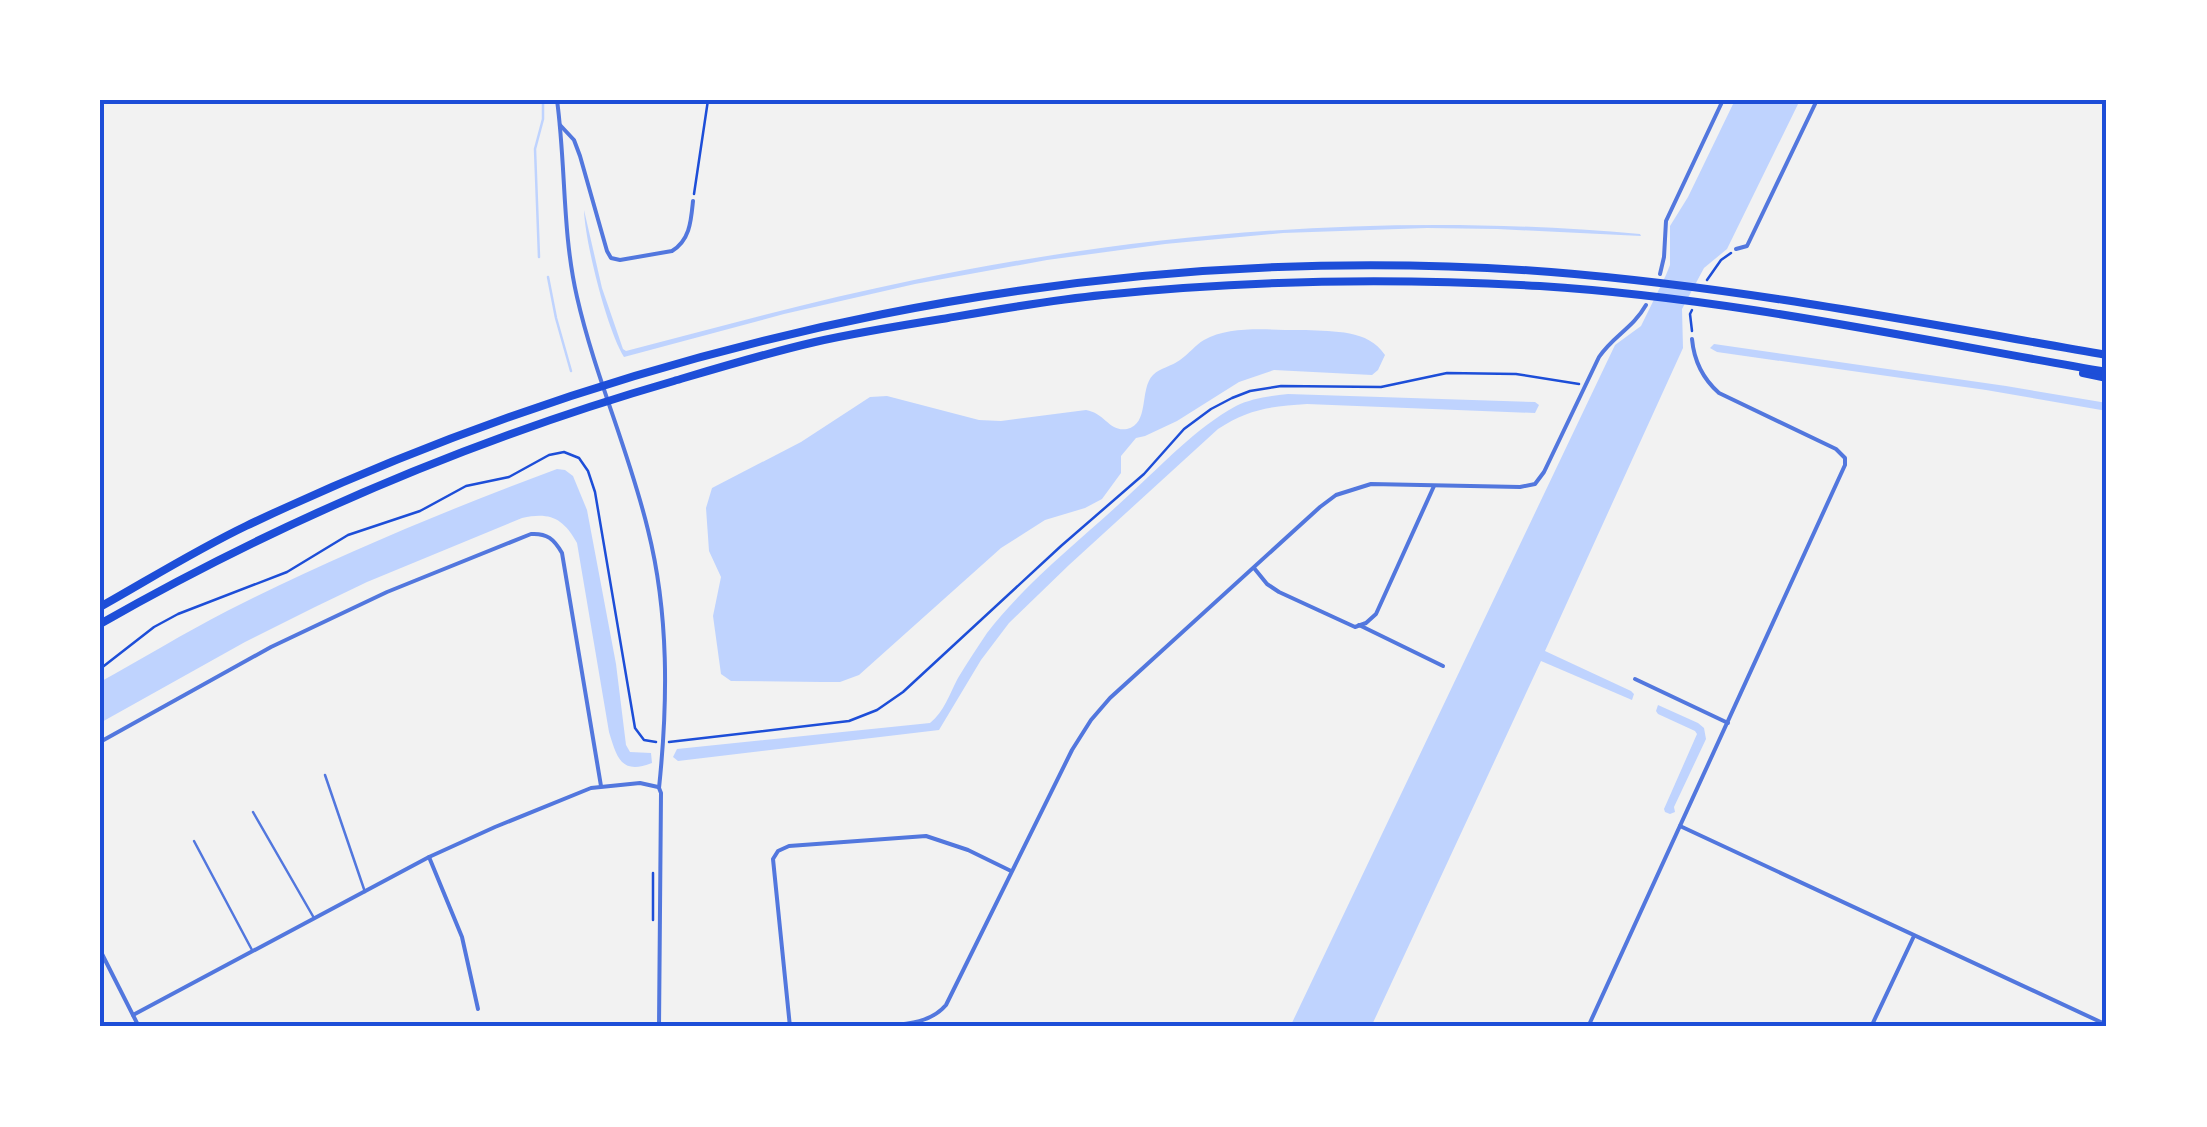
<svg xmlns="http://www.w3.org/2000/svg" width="2207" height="1127" viewBox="0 0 2207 1127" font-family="Literata,serif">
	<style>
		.water { fill: #bfd3fe }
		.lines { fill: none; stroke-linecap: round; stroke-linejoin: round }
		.stream { stroke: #bfd3fe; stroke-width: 2.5 }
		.path { stroke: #1d4ed8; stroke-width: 2.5 }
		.service { stroke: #5277de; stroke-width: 2.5 }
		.minor { stroke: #5277de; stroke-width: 4 }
		.motorway { stroke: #1d4ed8; stroke-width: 8 }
		.neatline { fill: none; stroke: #1d4ed8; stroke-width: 4 }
	</style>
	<rect width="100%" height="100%" fill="#f2f2f2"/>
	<g class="water">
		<path d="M1735,100h65l-73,149 -23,19 -22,41 1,39 -138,303 86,40 3,3 -2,6 -91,-39 -170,366h-81l325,-682 26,-19 25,-51 4,-10v-39l18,-29z"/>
		<path d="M584,210l18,78 21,61 3,2c95,-25 191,-51 288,-71 238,-49 484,-68 726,-46l1,2 -144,-7 -70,-1 -144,5 -118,11 -118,16 -132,24 -131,30 -160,43c-17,-27 -39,-115 -40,-147z"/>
		<path d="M1306,330c28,2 62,-1 79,25l-7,15 -6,5 -98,-5 -35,12 -62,39 -32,15 -9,2 -15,18v17l-19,26 -17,9 -40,12 -44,28 -142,127 -19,7h-18l-91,-1 -10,-7 -8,-58 8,-39 -12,-26 -3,-43 6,-20 89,-46 69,-45 17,-1 92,24 22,1 85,-11c19,3 23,22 41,19 23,-5 12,-40 26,-54 7,-7 19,-9 27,-15 9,-6 15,-15 24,-20 28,-16 71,-9 102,-10z"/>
		<path d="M1714,344l292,42 101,17v8l-121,-21 -269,-38 -7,-4z"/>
		<path d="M1288,394l247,8 4,3 -4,8 -228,-9c-35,2 -59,5 -89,25l-149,136 -60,58 -28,37 -42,70 -261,31 -5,-4 4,-8 253,-26c14,-11 20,-30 28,-45 9,-15 19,-30 29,-45 40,-52 95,-94 143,-139 33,-30 66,-66 106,-88 16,-8 34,-10 52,-12z"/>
		<path d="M557,469l8,1 8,6 14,34 29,154 10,81 4,7 21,1 1,10c-31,12 -35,-5 -43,-31l-32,-189c-14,-25 -27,-31 -55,-25l-155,64 -52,25 -70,35 -145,81v-41c42,-23 84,-49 127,-71 107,-54 217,-100 330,-142z"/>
		<path d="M1658,705l40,18 6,5 2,11 -32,68 1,5 -5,2 -5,-2 -1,-3 33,-75 -2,-3 -37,-17 -2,-3z"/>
	</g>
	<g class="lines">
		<g class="stream">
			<path d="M539,257l-4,-108 8,-30v-19"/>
			<path d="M548,277l8,41 15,53"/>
		</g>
		<g class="path">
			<path d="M694,194l14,-94"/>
			<path d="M1707,280l14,-20 10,-7"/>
			<path d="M1692,331l-2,-17 2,-4"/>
			<path d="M100,669l54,-42 24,-13 109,-42 61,-37 72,-24 46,-25 43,-9 40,-22 15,-3 15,6 9,13 7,21 40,236 9,12 12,2"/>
			<path d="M669,742l180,-21 28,-11 26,-18 158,-146 83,-72 40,-45 27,-20 21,-11 18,-7 31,-5 100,1 66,-14 69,1 63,10"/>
			<path d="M653,920v-47"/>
		</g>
		<g class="service">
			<path d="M325,775l40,117"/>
			<path d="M253,812l61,106"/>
			<path d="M194,841l58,109"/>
		</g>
		<g class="minor">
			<path d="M557,100c9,66 5,132 20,197 18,79 52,154 71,233 21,84 20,172 11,258l2,5 -2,234"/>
			<path d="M560,125l14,15 6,16 27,95 4,7 9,2 52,-9c18,-11 19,-30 21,-50"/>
			<path d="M1736,249l11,-3 70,-146"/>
			<path d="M1660,274l4,-17 2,-36 57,-121"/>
			<path d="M1254,568l13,16 12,8 76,35 11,-4 10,-9 58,-128"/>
			<path d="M1359,625l84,41"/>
			<path d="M1635,679l93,44"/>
			<path d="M100,742l171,-95 116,-55 144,-58c16,-1 23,5 31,19l39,233"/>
			<path d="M1680,826l427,199"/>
			<path d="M429,857l33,80 16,72"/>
			<path d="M100,950l39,77"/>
			<path d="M133,1015l296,-158 66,-30 96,-39 49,-5 18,4"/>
			<path d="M790,1027l-17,-168 5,-8 11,-5 137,-10 42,14 43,21"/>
			<path d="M873,1027c26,-3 55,-1 73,-22l126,-255 19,-30 19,-22 210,-191 16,-12 35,-11 149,3 15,-3 9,-12 55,-115c14,-21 34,-29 47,-52"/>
			<path d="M1588,1027l257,-562v-7l-9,-9 -117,-56c-17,-15 -25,-32 -27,-54"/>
			<path d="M1871,1027l43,-91"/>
		</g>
		<g class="motorway">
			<path d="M2083,373l24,5"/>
			<path d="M100,607c48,-27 96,-57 146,-81 404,-192 857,-288 1305,-254 187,15 371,51 556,83"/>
			<path d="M100,624c182,-104 373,-185 574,-243 47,-14 93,-28 141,-39 44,-10 89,-17 133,-24 52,-9 103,-18 155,-23 144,-15 292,-17 437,-9 190,12 380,54 567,86"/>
		</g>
	</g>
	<rect width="2207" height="1127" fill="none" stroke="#ffffff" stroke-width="205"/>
	<rect x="102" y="102" width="2002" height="922" class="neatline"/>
</svg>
